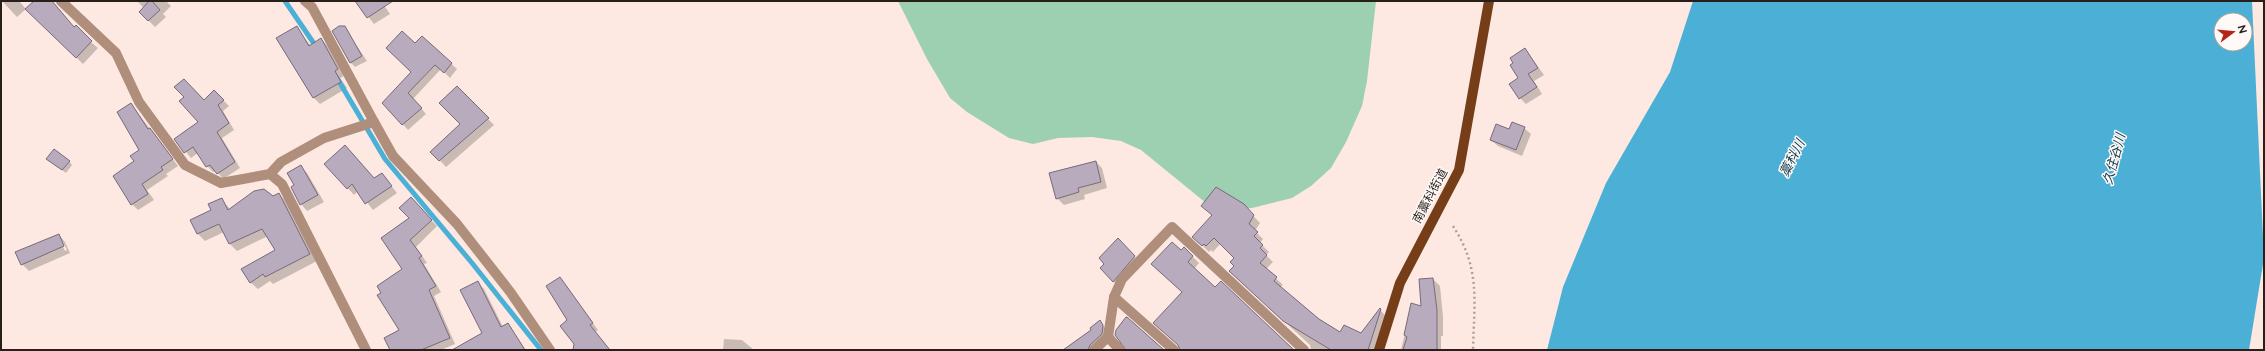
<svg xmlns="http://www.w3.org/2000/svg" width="2265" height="351" viewBox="0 0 2265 351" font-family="Raleway,'Noto Sans JP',sans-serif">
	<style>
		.green { fill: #9cd0b1 }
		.water { fill: #4cafd6; fill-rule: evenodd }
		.shadow { fill: #0003; fill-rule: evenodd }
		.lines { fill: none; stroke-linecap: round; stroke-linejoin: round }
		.stream { stroke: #4cafd6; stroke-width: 5 }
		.building { fill: #b8abbe; stroke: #766a7c }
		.path { stroke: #af9f98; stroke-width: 2.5; stroke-dasharray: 2 3; stroke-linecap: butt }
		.minor { stroke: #af8e7b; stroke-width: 10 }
		.major { stroke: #753e19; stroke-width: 10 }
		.labels { text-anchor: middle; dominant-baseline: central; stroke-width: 3; stroke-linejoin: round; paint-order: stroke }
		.street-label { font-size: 12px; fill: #281f1b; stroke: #fffaf8 }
		.water-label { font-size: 13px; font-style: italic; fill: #0e3a4b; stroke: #fffaf8 }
	</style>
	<rect width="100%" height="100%" fill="#fde9e1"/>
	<path class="green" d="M898,1h478l-9,80 -5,25 -16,36 -15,26 -20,18 -19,12 -40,10 -22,1 -24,-6 -65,-53 -20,-9 -29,-4 -34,1 -25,6 -24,-6 -42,-26 -17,-14 -23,-39z"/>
	<path class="water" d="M1693,1h559l12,257 -15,92h-702l16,-63 43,-104 64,-111zM2221,20h24v24h-24z"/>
	<g class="shadow">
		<path d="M2,1h17l7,8 -9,8z"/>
		<path d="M35,1l17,1 22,26 24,20 -15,16 -56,-55z"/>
		<path d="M137,1h29l5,5 -8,8 3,3 -11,10 -15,-15 4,-4z"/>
		<path d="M356,1h25l9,13 -16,10z"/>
		<path d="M344,27l23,34 -12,6 -5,-5z"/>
		<path d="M296,28l15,18 10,-7 7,7 16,30 -4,2 7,10 -27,16 -7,-7z"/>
		<path d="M422,37l35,32 -7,9 -9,-9 -28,30 13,15 -18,16 -24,-27 28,-31 3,-27z"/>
		<path d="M1525,49l19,26 -10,6 8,13 -16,10 -6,-6z"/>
		<path d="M457,87l37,38 -48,42 -14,-15 29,-28z"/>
		<path d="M220,97l9,9 -6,5 11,19 -12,8 18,30 -17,11 -7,-9 -3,2 -6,-6 -9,-13 -7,5 -16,-19 24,-16 5,-22z"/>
		<path d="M131,104l47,62 -12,8 2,2 -21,14 7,10 -16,10 -6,-6 4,-42 5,-12z"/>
		<path d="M1524,128l7,6 -9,22 -24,-10 -7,-6 19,-9z"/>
		<path d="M69,161l3,4 -6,8 -15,-11z"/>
		<path d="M1096,162l6,6 5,20 -23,7 1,4 -21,6 -7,-7z"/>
		<path d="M326,164l48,15 8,-5 15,19 -24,17 -15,-19 -4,4z"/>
		<path d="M300,167l7,6 17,29 -17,9 -6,-7 -6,-19z"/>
		<path d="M279,194l7,7 31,60 -44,23 -3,-3 -12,8 -8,-7 26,-32 -8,-14 -31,15 -7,-7 -6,-12 -19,9 -7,-7 -6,-14 21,-10 8,-11 9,10z"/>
		<path d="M416,205l21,21 -21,21 11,16 -3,1 17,28 -7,4 21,48 -14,6h-51l-5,-12 16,-7 3,-61 6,-52z"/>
		<path d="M1243,205l17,18 -5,8 8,8 -3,4 9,9 -3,3 7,7 -7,7 17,16 -3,2 39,33 21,13 21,1 19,-24 7,7 -11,33h-65l-1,-5 -73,-67 -1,-20 -15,-15 -8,9 -2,-2 -2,2 -15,-15z"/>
		<path d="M59,235l6,7 5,11 -41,18 -7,-7zM61,242h2l4,8 -2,1z"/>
		<path d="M1125,246l16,18 -21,24 -7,-7z"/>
		<path d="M1184,248l15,15 -5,6 21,20 78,61h-113l3,-57 -2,-41z"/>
		<path d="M560,279l38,51 -3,2 15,18h-36l1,-7z"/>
		<path d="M1433,279l7,7 3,31v19h-2v14h-40l11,-46 10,3z"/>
		<path d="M478,283l6,6 19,38 4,-3 19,26h-66l23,-16z"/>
		<path d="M1100,322l6,7 -1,8 -14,13h-27l28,-20z"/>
		<path d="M724,339l18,1 12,10h-31z"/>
	</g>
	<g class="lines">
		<g class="stream">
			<path d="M285,1l32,47"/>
			<path d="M337,78l48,81 87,104 69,87"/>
		</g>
	</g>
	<g class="building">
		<path d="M34,1h18l22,26 2,-2 16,16 -16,17 -51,-49z"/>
		<path d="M149,1h3l8,9 -12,11 -9,-9z"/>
		<path d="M355,1h38l-26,17z"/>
		<path d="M297,26l12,20 12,-8 17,31 -3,2 6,11 -28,16 -37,-60z"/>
		<path d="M339,26h6l17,30 -12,7 -18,-32z"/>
		<path d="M402,31l13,12 7,-7 30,27 -8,10 -9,-8 -27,28 14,15 -20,17 -20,-22 29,-31 -25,-24z"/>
		<path d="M1525,48l13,20 -10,6 9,13 -18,12 -10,-15 9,-6 -8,-13 3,-2 -3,-5z"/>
		<path d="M184,79l20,21 10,-10 10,10 -6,5 11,18 -12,9 18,30 -18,12 -7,-9 -4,2 -13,-20 -9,6 -10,-14 24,-17 -19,-21 5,-4 -10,-10z"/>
		<path d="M457,86l32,32 -50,43 -9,-9 30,-28 -21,-21z"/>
		<path d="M131,103l17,26 2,-1 23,31 -12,8 2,3 -21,14 6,10 -17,11 -18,-29 21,-15 -4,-5 9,-6 -22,-38z"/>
		<path d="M1512,122l13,5 -9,23 -26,-10 6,-16 13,5z"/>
		<path d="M345,145l29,33 8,-5 10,13 -27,18 -13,-20 -5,5 -23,-25z"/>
		<path d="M54,149l16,12 -8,9 -16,-11z"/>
		<path d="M1096,161l5,21 -23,6 1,4 -23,7 -7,-26z"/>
		<path d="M301,165l17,30 -18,10 -9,-18 3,-2 -7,-12z"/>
		<path d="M1216,187l28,17 10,11 -5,9 9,8 -4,4 9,9 -3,3 7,7 -7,8 17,14 -3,4 45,38 21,13 4,-7 17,8 19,-25 1,1 -13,41h-37l-48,-29 -54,-50 5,-5 -4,-4 4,-4 -20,-20 -8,8 -2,-2 -2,2 -10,-9 20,-22 -11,-9z"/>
		<path d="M264,189l9,7 6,-3 31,61 -45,23 -2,-3 -13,9 -9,-14 34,-19 -13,-21 -33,15 -10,-20 -22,10 -7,-14 21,-10 -3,-6 14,-6 6,12 26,-19z"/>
		<path d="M411,197l21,23 -22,20 12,16 -3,2 17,28 -7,4 21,48 -29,12h-31l-6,-12 15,-8 -22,-35 4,-2 -4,-7 25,-17 -21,-31 28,-20 -10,-10z"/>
		<path d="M59,234l5,12 -43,19 -6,-13z"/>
		<path d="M1118,238l17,18 -22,26 -13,-14 4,-4 -5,-6z"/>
		<path d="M1172,242l9,8 3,-3 9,9 -5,6 27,25 6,-6 73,69h-114l-2,-5 -25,-22 29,-31 -31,-28z"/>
		<path d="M560,277l33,46 -3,2 20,25h-37l1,-6 -14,-18 7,-6 -21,-34z"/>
		<path d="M1433,278l4,32v40h-34l4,-13 -3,-2 7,-32 10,3 -2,-27z"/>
		<path d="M478,281l23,46 7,-4 17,27h-73l30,-17 -22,-43z"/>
		<path d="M1126,317h1l37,33h-38l-11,-15 1,-5z"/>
		<path d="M1100,320l3,5 -1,9 -12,11 -2,5h-25l28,-20 -1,-2z"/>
	</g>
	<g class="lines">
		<path class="path" d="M1453,226c28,43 21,76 20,124"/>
		<g class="minor">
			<path d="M61,1l55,52 23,49 46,63 36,18 49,-9 11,-12 43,-24 50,-16 -62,-115 -7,-6"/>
			<path d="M374,122l19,34 64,68 54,69 39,57"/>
			<path d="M270,174l12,10 84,166"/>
			<path d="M1114,297l60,53"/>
			<path d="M1108,337l12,13"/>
			<path d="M1094,350l14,-13 6,-40 8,-18 50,-52 132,123"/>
		</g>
		<path class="major" d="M1379,350l21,-67 59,-113 30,-169"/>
	</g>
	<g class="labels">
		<g class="street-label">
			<text transform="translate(1430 196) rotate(-62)">南藁科街道</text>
		</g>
		<g class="water-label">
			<text transform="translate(1792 158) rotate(-63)">藁科川</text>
			<text transform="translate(2114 159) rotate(-75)">久住谷川</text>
		</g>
	</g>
	<rect width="2265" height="351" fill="none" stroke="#281f1b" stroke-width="4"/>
	<g transform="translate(2233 32) rotate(74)"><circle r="19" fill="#fffaf8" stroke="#a9a2a0"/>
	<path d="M0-3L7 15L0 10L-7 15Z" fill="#b32518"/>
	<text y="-6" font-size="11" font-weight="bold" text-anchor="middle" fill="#281f1b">N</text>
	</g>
</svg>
